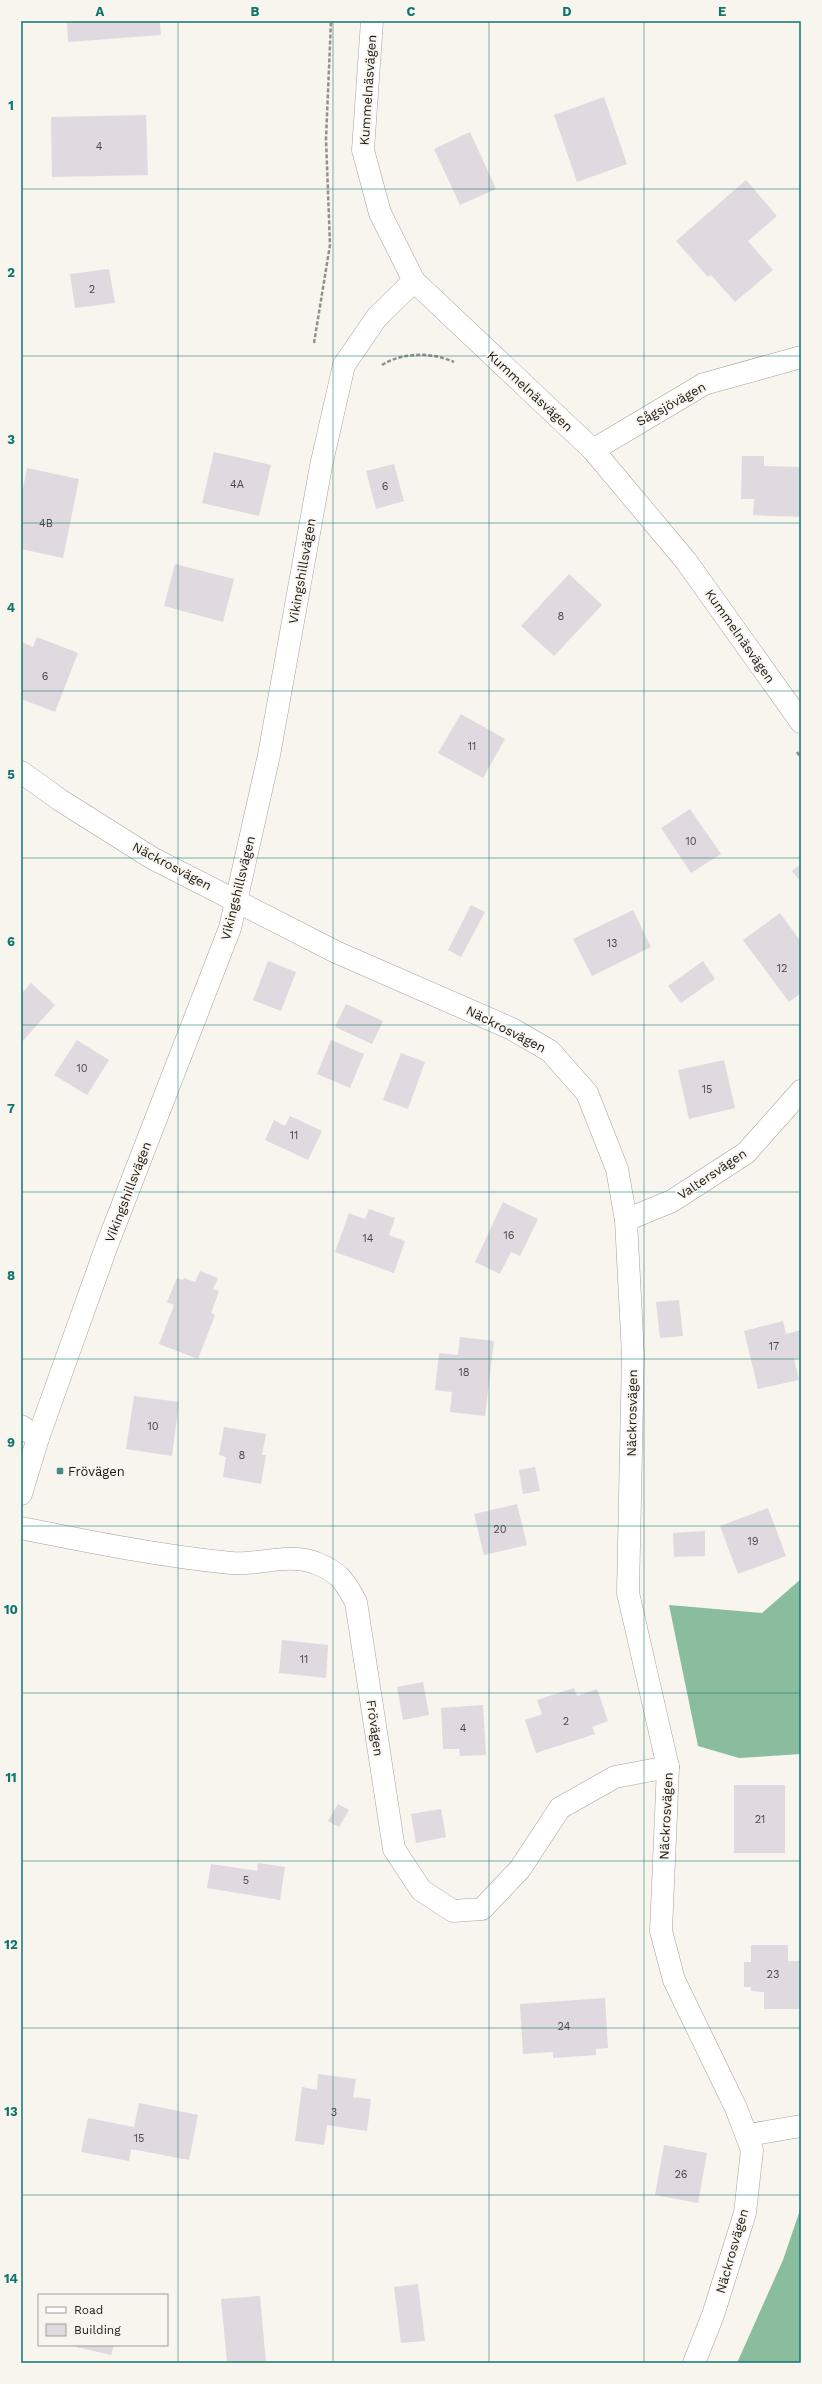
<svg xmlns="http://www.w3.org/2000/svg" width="822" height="2384" viewBox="0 0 822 2384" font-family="'Work Sans',sans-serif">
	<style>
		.forest { fill: #8abd9e }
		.building { fill: #e0d9df }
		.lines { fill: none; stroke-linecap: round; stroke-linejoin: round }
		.minor-casing { stroke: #a5a29b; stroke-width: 23 }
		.path { stroke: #93908c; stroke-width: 2.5; stroke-dasharray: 4 2; stroke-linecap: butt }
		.minor { stroke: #fff; stroke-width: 22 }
		.grid { fill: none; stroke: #0f766e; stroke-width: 1; stroke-opacity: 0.55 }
		.poi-dot { fill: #438a85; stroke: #f8f4ee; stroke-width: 1.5 }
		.labels { text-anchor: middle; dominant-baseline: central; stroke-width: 3.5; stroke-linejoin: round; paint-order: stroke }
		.number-label { font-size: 11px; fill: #4c4949 }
		.street-label { font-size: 13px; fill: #1b1917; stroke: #f8f4ee }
		.poi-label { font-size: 13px; fill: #1b1917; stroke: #f8f4ee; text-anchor: start }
		.neatline { fill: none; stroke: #0f766e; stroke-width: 1.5 }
		.grid-label { font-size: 13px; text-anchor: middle; font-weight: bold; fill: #0f766e }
	</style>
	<rect width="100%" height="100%" fill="#f8f4ee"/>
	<g class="forest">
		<path d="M801,1579v175l-62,4 -41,-12 -29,-141 93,8z"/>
		<path d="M801,2207v156h-64l46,-103z"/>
	</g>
	<g class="building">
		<path d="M67,21h93l1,14 -93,7z"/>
		<path d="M604,97l23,67 -50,18 -23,-67z"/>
		<path d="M146,115l2,60 -96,2 -1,-60z"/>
		<path d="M470,132l26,57 -36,16 -26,-56z"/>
		<path d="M746,180l31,36 -29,25 25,29 -38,32 -24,-27 -3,2 -32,-36z"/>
		<path d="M109,269l6,34 -40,5 -5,-34z"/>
		<path d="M214,452l57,13 -12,51 -57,-13z"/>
		<path d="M742,456h22v10l37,1v50l-48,-2 1,-16h-13z"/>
		<path d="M394,464l10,37 -28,8 -10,-38z"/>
		<path d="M27,468l52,11 -16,79 -42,-9v-51z"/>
		<path d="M175,564l59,15 -11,43 -59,-16z"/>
		<path d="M569,574l33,31 -48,51 -33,-30z"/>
		<path d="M37,637l41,16 -23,59 -34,-13v-57l12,5z"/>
		<path d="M461,714l44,25 -22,39 -45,-25z"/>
		<path d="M690,809l31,45 -30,19 -30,-45z"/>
		<path d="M801,864v18l-9,-11z"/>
		<path d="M471,905l14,7 -24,45 -13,-7z"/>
		<path d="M633,910l18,37 -59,29 -19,-37z"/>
		<path d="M780,913l21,29v51l-12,9 -46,-62z"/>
		<path d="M268,961l28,11 -15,39 -28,-11z"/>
		<path d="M703,961l12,18 -34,24 -13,-17z"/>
		<path d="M31,983l24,22 -34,38v-49z"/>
		<path d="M346,1004l37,17 -11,23 -37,-17z"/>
		<path d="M77,1040l32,20 -22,35 -33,-20z"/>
		<path d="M331,1040l33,14 -14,34 -33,-14z"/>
		<path d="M401,1053l24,9 -17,47 -25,-9z"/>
		<path d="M724,1060l11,48 -46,11 -11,-49z"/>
		<path d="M290,1116l32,15 -14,29 -43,-20 9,-20 11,6z"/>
		<path d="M503,1202l35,17 -18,37 -9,-4 -11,22 -25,-12z"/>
		<path d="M369,1209l26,9 -6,17 16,6 -11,32 -59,-21 14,-39 16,6z"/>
		<path d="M200,1271l18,7 -5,11 6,2 -8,22 4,2 -17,44 -39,-15 15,-39 -7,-3 10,-24 6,2 1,-2 11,4z"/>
		<path d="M679,1300l4,36 -23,2 -4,-36z"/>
		<path d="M783,1321l3,13 15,-4v27l-7,2 5,21 -41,9 -14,-58z"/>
		<path d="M460,1337l34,4 -9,75 -35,-4 2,-20 -17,-2 4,-37 19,2z"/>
		<path d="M134,1396l45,6 -7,54 -46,-7z"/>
		<path d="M224,1427l42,7 -4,21h4l-5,29 -38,-7 3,-20 -7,-2z"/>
		<path d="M535,1467l5,24 -17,3 -4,-24z"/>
		<path d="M517,1504l10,41 -43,10 -10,-41z"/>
		<path d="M768,1508l18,48 -48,18 -18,-48z"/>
		<path d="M705,1531v25l-31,1 -1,-24z"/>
		<path d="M282,1640l46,5 -2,33 -47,-5z"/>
		<path d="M423,1682l6,33 -26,5 -6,-33z"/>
		<path d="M574,1688l3,8 20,-7 11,32 -16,6 3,7 -59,19 -11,-33 17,-6 -5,-14z"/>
		<path d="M483,1705l3,50 -26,1 -1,-7h-16l-2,-41z"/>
		<rect x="734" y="1785" width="51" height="68"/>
		<path d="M338,1804l11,6 -10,17 -11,-6z"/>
		<path d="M441,1809l5,28 -30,6 -5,-29z"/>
		<path d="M258,1863l27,4 -5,33 -73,-12 4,-24 46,7z"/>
		<path d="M751,1945h37v16h13v48h-37v-17l-13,-1v-4h-7v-25h7z"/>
		<path d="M605,1998l3,50 -12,1v6l-43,3v-6l-30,2 -3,-50z"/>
		<path d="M318,2074l38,5 -3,18 18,2 -4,32 -40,-6 -3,20 -29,-4 7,-54 15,3z"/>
		<path d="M139,2103l59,12 -9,45 -58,-11 -2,12 -48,-9 7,-34 46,9z"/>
		<path d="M664,2145l43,8 -9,50 -43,-8z"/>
		<path d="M418,2284l7,57 -24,2 -7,-56z"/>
		<path d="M260,2296l6,67h-39l-6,-64z"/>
		<path d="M76,2345h38l-3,10 -35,-8z"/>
	</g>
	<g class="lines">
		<g class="minor-casing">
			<g id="minor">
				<path d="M372,21l-9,129 17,63 34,68 179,169 93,111 115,161"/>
				<path d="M593,450l111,-66 97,-27"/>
				<path d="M21,772l39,28 92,58 184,94 176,77 38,22 37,42 30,76 9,51 7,135 -5,238 40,174 -7,164 13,49 62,128 16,42 -7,63 -32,102 -19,48"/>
				<path d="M626,1220l46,-19 74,-48 55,-62"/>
				<path d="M21,1426l17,12"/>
				<path d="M21,1494l17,-56 69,-193 123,-317 39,-173 52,-289 23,-101 33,-48 37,-36"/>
				<path d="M21,1528c70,14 139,28 210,35 27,3 56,-11 85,0 24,10 28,17 40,39l38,247 27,41 32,21 29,-2 38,-40 40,-61 55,-31 53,-10"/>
				<path d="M748,2135l53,-9"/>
			</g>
		</g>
		<g class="path">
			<path d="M314,343l16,-98 -4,-106 5,-118"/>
			<path d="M382,365c21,-13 50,-13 72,-3"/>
			<path d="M797,752l4,6"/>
		</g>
		<use href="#minor" class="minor"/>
	</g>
	<path class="grid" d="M178,21v2342M333,21v2342M489,21v2342M644,21v2342M21,189h780M21,356h780M21,523h780M21,691h780M21,858h780M21,1025h780M21,1192h780M21,1359h780M21,1526h780M21,1693h780M21,1861h780M21,2028h780M21,2195h780"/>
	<rect class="poi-dot" x="56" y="1467" width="8" height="8" rx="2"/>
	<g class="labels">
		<g class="number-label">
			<text x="99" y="146">4</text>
			<text x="92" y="289">2</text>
			<text x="237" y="484">4A</text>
			<text x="385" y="486">6</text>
			<text x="46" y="523">4B</text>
			<text x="561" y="616">8</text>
			<text x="45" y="676">6</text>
			<text x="472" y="746">11</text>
			<text x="691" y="841">10</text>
			<text x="612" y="943">13</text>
			<text x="782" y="968">12</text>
			<text x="82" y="1068">10</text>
			<text x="707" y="1089">15</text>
			<text x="294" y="1135">11</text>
			<text x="509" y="1235">16</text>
			<text x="368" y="1238">14</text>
			<text x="774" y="1346">17</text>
			<text x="464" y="1372">18</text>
			<text x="153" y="1426">10</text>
			<text x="242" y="1455">8</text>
			<text x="500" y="1529">20</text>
			<text x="753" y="1541">19</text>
			<text x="304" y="1659">11</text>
			<text x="566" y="1721">2</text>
			<text x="463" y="1728">4</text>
			<text x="760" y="1819">21</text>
			<text x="246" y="1880">5</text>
			<text x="773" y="1974">23</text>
			<text x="564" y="2026">24</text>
			<text x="334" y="2112">3</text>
			<text x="139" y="2138">15</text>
			<text x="681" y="2174">26</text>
		</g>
		<g class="street-label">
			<text transform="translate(368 90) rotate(-86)">Kummelnäsvägen</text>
			<text transform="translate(530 391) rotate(43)">Kummelnäsvägen</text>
			<text transform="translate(671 404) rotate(-29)">Sågsjövägen</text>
			<text transform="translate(302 571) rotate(-80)">Vikingshillsvägen</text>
			<text transform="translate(740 636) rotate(55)">Kummelnäsvägen</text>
			<text transform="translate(172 866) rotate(28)">Näckrosvägen</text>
			<text transform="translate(238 888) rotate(-76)">Vikingshillsvägen</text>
			<text transform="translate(506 1029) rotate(27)">Näckrosvägen</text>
			<text transform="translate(712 1174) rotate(-34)">Valtersvägen</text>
			<text transform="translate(128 1192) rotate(-69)">Vikingshillsvägen</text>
			<text transform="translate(632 1413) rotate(-89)">Näckrosvägen</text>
			<text transform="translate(375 1728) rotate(82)">Frövägen</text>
			<text transform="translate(666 1816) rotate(-87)">Näckrosvägen</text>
			<text transform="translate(732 2251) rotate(-74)">Näckrosvägen</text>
		</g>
		<g class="poi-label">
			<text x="68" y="1471">Frövägen</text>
		</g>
	</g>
	<rect width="822" height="2384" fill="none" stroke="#f8f4ee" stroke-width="44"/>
	<rect x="38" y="2294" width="130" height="52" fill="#f8f4ee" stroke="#a09c98"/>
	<rect x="46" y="2307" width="20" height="6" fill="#ffffff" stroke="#a09c98"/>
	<text x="74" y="2314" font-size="12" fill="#1b1917">Road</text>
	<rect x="46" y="2324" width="20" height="12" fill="#e0d9df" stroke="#a09c98"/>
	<text x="74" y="2334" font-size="12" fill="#1b1917">Building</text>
	<rect x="22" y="22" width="778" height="2340" class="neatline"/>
	<g class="grid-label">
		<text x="100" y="16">A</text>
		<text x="255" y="16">B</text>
		<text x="411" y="16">C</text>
		<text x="567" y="16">D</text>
		<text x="722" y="16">E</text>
		<text x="11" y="110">1</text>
		<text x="11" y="277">2</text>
		<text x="11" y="444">3</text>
		<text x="11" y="612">4</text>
		<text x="11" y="779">5</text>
		<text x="11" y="946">6</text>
		<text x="11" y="1113">7</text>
		<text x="11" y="1280">8</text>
		<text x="11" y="1447">9</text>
		<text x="11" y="1614">10</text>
		<text x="11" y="1782">11</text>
		<text x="11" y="1949">12</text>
		<text x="11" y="2116">13</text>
		<text x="11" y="2283">14</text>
	</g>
</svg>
